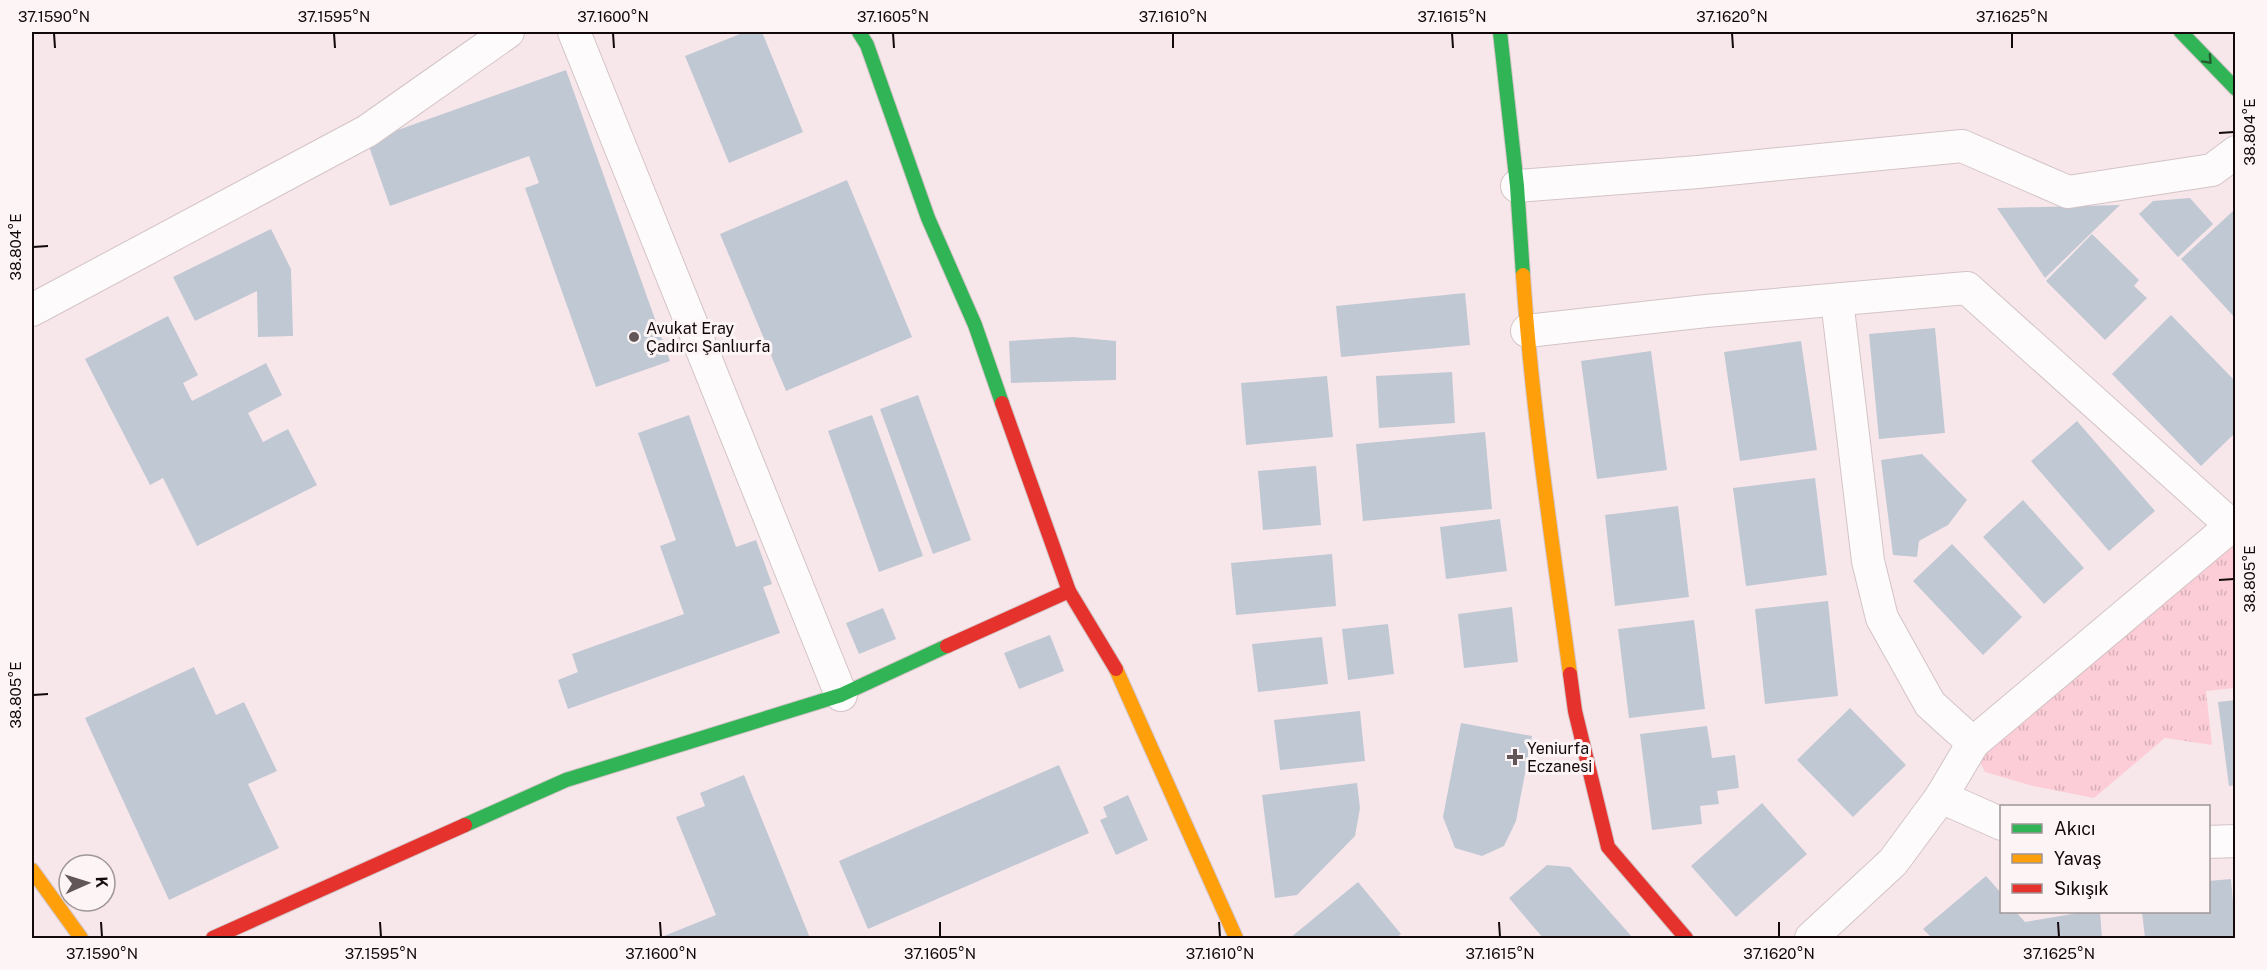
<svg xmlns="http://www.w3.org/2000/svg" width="2267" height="970" viewBox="0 0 2267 970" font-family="'Public Sans',sans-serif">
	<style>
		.grass { fill: url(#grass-tufts) }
		.building { fill: #c0c8d4 }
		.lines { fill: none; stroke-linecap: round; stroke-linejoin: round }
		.street-casing { stroke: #d3c4c6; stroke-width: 34 }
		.fast-casing { stroke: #d3c4c6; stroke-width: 16 }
		.slow-casing { stroke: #d3c4c6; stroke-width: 16 }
		.jam-casing { stroke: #d3c4c6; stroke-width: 16 }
		.street { stroke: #fefbfc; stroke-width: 32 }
		.fast { stroke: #30b455; stroke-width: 14 }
		.slow { stroke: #ff9f0a; stroke-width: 14 }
		.jam { stroke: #e5322d; stroke-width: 14 }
		.oneway { stroke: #225e30 }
		.ticks { fill: none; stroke: #13080a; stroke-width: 2 }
		.poi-dot { fill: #635658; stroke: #fcf4f5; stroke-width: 2 }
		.labels { text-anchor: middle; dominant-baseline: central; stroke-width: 6; stroke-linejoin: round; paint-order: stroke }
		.poi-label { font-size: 16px; fill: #13080a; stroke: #fcf4f5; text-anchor: start }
		.neatline { fill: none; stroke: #13080a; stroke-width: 2 }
		.ticks-label { font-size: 15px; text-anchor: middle; fill: #13080a }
	</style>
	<defs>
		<pattern id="grass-tufts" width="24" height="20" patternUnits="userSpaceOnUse" patternTransform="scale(1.5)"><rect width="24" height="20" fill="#fccdd6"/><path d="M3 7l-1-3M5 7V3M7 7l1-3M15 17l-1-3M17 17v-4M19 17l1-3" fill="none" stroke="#d7afb6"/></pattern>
	</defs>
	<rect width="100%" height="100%" fill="#f8e7ea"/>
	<path class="grass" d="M2235,537v151l-29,3 6,54 -47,-7 -71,60 -61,-12 -48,-14 -6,-12 1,-13z"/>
	<g class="building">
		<path d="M745,32h17l41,100 -74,31 -44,-107z"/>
		<path d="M566,70l104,291 -74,26 -71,-199 14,-5 -10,-27 -139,50 -23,-65z"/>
		<path d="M847,180l65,157 -126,54 -66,-157z"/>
		<path d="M2190,198l23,26 -35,33 -39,-43 14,-13z"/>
		<path d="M2120,205l-75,73 -48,-70z"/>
		<path d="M2233,211l3,2v106l-55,-60z"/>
		<path d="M271,229l20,40 2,67 -35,1 -1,-46 -62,30 -22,-44z"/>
		<path d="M2092,234l47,46 -5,6 13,12 -42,42 -59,-59z"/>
		<path d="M1465,293l5,52 -129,12 -5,-51z"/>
		<path d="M2171,315l65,67v50l-35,34 -89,-92z"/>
		<path d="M168,316l30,59 -15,8 9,18 74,-38 16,32 -34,18 15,29 25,-13 29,56 -120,61 -34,-68 -13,7 -65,-126z"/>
		<path d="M1935,328l10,105 -66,6 -10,-105z"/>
		<path d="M1073,337l43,4v39l-105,3 -2,-42z"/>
		<path d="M1801,341l16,109 -77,11 -16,-109z"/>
		<path d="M1651,351l16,119 -70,9 -16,-118z"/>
		<path d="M1452,372l3,51 -76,5 -3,-52z"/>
		<path d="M1327,376l6,61 -87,8 -5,-62z"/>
		<path d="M918,395l53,145 -38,14 -53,-145z"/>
		<path d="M689,415l47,132 20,-7 16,44 -9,3 17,46 -212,76 -10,-29 20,-8 -6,-18 112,-40 -24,-68 16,-6 -38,-107z"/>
		<path d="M872,415l51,141 -44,16 -51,-141z"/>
		<path d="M2077,421l78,90 -46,40 -78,-90z"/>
		<path d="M1485,432l7,77 -129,12 -7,-77z"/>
		<path d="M1922,454l45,46 -19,25 -29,16 -2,16 -24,-2 -12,-95z"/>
		<path d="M1316,466l5,59 -58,5 -5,-59z"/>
		<path d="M1815,478l12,97 -81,11 -13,-98z"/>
		<path d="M2023,500l61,68 -40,36 -61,-67z"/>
		<path d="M1678,506l11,91 -74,9 -10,-91z"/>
		<path d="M1500,519l7,52 -61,8 -6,-52z"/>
		<path d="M1952,544l70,73 -39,38 -70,-74z"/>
		<path d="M1332,554l4,52 -100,9 -5,-52z"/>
		<path d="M1828,601l10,95 -73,8 -10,-95z"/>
		<path d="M1512,607l6,55 -54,6 -6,-54z"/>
		<path d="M883,608l13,31 -37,15 -13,-31z"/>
		<path d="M1694,620l11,89 -76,9 -11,-89z"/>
		<path d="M1388,624l6,50 -46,6 -6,-51z"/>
		<path d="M1050,635l14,36 -45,18 -15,-36z"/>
		<path d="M1322,637l6,47 -70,8 -6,-48z"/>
		<path d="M194,667l22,48 28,-13 33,69 -29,13 31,64 -110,52 -84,-182z"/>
		<path d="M2236,700v85l-7,1 -11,-84z"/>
		<path d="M1850,708l56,57 -53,52 -56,-57z"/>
		<path d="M1360,711l5,50 -85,9 -6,-50z"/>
		<path d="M1461,723l71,13 -16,85 -12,25 -22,10 -27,-8 -12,-31z"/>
		<path d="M1707,726l5,32 23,-3 4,33 -22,3 2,13 -19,2 2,18 -50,6 -12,-96z"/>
		<path d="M1059,765l30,68 -221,96 -29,-68z"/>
		<path d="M744,775l66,163h-151l57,-23 -40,-98 29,-11 -5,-13z"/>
		<path d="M1357,783l3,25 -5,28 -58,59 -22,3 -13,-103z"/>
		<path d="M1128,795l20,45 -32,15 -16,-35 7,-3 -4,-10z"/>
		<path d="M1762,803l45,51 -71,63 -45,-51z"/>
		<path d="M1547,865l23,2 63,71h-90l-34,-40z"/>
		<path d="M1986,876l16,18v18h14l9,10 59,-10h16l2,26h-170l-9,-9z"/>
		<path d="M2231,879l5,59h-91l-3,-26h66v-31z"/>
		<path d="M1358,882l43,52 -5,4h-106z"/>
	</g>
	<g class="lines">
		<g class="street-casing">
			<g id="street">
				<path d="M574,32l267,663"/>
				<path d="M1517,186l181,-14 264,-26 106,46 144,-22 24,-18"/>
				<path d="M1837,300l31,261 14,57 48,86 43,39"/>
				<path d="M32,310l335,-179 141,-99"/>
				<path d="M1527,331l179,-20 261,-23 264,237"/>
				<path d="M1941,797l61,27"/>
				<path d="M2208,842l28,-1"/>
				<path d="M1811,938l82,-76 48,-65 32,-54 263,-221"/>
			</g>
		</g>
		<g class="fast-casing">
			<g id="fast">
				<path d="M859,32l8,13 61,173 47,107 27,78"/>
				<path d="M1500,32l17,154 6,89"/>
				<path d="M2181,32l55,57"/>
				<path d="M465,825l101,-45 275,-85 106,-49"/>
			</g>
		</g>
		<g class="slow-casing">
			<g id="slow">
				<path d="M1523,275c9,133 29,266 47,399"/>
				<path d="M1116,669l120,269"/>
				<path d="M32,870l49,68"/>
			</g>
		</g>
		<g class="jam-casing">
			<g id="jam">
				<path d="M1002,403l67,188 47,78"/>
				<path d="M947,646l122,-55"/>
				<path d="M1570,674l5,37 33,136 78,91"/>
				<path d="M213,938l252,-113"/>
			</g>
		</g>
		<use href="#street" class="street"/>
		<use href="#fast" class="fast"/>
		<use href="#slow" class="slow"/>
		<use href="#jam" class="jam"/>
	</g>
	<defs><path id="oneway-chevron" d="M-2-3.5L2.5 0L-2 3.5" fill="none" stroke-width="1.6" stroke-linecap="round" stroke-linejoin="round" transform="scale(1.5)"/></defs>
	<use class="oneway" href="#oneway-chevron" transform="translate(2208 60) rotate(47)"/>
	<path class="ticks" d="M54,33l1,15M334,33l1,15M613,33l1,15M893,33l1,15M1173,33v15M1452,33l1,15M1732,33l1,15M2012,33v15M2219,133l15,-1M33,247l15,-1M2219,580l15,-1M33,695l15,-1M101,922l1,15M380,922l1,15M660,922l1,15M940,922v15M1219,922l1,15M1499,922l1,15M1779,922v15M2058,922l1,15"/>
	<g class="poi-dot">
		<circle cx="634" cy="337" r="6"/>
		<path d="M1512 748h6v6h6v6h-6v6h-6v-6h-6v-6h6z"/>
	</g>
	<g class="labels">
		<g class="poi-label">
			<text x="646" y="328">Avukat Eray<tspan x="646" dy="18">Çadırcı Şanlıurfa</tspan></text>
			<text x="1527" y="748">Yeniurfa<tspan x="1527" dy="18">Eczanesi</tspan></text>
		</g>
	</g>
	<rect width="2267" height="970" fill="none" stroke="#fcf4f5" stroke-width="66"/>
	<rect x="2000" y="805" width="210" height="108" fill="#fcf4f5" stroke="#9f9697" stroke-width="1.5"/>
	<rect x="2012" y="824" width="30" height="9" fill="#30b455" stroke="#9f9697" stroke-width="1.5"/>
	<text x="2054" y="835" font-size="18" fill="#13080a">Akıcı</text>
	<rect x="2012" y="854" width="30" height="9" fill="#ff9f0a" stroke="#9f9697" stroke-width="1.5"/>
	<text x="2054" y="865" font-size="18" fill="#13080a">Yavaş</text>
	<rect x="2012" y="884" width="30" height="9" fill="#e5322d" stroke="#9f9697" stroke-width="1.5"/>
	<text x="2054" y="895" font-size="18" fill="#13080a">Sıkışık</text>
	<g transform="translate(87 883) rotate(87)"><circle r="28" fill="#fcf4f5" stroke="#9f9697" stroke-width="1.5"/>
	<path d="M0-4.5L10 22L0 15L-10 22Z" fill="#635658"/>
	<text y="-9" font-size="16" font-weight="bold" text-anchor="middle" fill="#13080a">K</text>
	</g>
	<rect x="33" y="33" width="2201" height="904" class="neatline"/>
	<g class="ticks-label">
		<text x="54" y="22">37.1590°N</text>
		<text x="334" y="22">37.1595°N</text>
		<text x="613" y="22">37.1600°N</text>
		<text x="893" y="22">37.1605°N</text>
		<text x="1173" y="22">37.1610°N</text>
		<text x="1452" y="22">37.1615°N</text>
		<text x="1732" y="22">37.1620°N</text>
		<text x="2012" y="22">37.1625°N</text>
		<text transform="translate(2250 132) rotate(-90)" y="5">38.804°E</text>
		<text transform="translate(16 247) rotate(-90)" y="5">38.804°E</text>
		<text transform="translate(2250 579) rotate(-90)" y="5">38.805°E</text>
		<text transform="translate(16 695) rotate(-90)" y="5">38.805°E</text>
		<text x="102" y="959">37.1590°N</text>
		<text x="381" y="959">37.1595°N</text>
		<text x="661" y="959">37.1600°N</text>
		<text x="940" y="959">37.1605°N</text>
		<text x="1220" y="959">37.1610°N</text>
		<text x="1500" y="959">37.1615°N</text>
		<text x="1779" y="959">37.1620°N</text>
		<text x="2059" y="959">37.1625°N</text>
	</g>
</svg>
